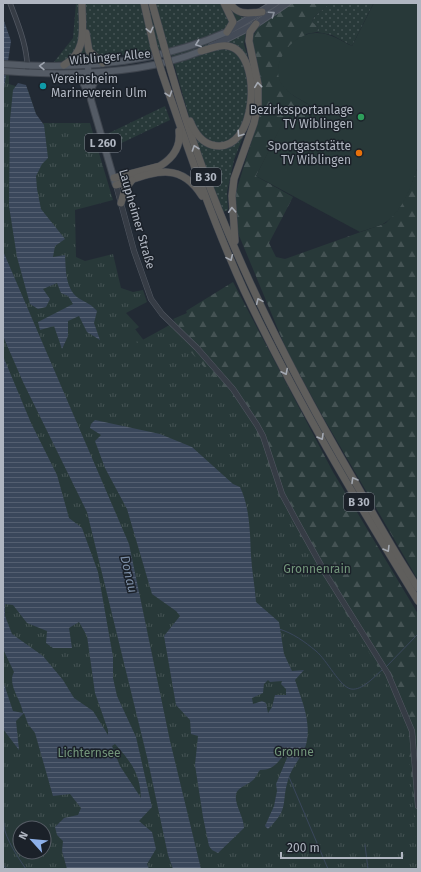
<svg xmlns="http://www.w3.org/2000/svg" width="421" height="872" viewBox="0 0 421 872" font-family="'Fira Sans',sans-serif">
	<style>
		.grass { fill: url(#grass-dots) }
		.forest { fill: url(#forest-firs) }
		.park { fill: url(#park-tufts); fill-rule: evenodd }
		.pitch { fill: #283939 }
		.water { fill: url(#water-rules); fill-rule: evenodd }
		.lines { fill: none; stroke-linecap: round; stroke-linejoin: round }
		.stream { stroke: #3a475b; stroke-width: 1 }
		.minor-casing { stroke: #535963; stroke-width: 5.5 }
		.tertiary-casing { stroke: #535963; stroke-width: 6 }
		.secondary-casing { stroke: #535963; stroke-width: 8 }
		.primary-casing { stroke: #3f454e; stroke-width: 8 }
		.trunk-casing { stroke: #404650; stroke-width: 8 }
		.minor { stroke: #363c45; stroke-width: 4 }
		.tertiary { stroke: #363c45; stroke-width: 5 }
		.secondary { stroke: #444b57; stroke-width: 6 }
		.primary { stroke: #545b65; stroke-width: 6 }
		.trunk { stroke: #5f5e5c; stroke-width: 7 }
		.trunk-bridge-casing { stroke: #404650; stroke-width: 8; stroke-linecap: butt }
		.trunk-bridge { stroke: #5f5e5c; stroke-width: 7 }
		.oneway { stroke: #8a919c }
		.oneway2 { stroke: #a4a9b2 }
		.oneway3 { stroke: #9ea4af }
		.culture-dot { fill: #0f9aa8; stroke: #1b2129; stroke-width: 1.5 }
		.leisure-dot { fill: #2e9e5b; stroke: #1b2129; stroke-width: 1.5 }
		.food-dot { fill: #e8710a; stroke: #1b2129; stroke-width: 1.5 }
		.labels { text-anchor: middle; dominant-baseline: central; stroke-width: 3; stroke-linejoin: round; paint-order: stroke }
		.shield { fill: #1b2129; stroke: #838993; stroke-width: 1 }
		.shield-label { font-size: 11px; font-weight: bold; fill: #b0b6c1 }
		.street-label { font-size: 12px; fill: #b0b6c1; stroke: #1b2129 }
		.poi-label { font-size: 12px; fill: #b0b6c1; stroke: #1b2129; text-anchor: end }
		.park-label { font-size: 12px; fill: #72957a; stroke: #1b2129 }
		.water-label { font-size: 13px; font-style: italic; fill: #7c8ea6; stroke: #1b2129 }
	</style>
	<defs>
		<pattern id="grass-dots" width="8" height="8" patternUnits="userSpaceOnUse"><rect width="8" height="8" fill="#283939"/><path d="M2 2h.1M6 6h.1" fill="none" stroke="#455354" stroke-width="1.8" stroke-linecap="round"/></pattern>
		<pattern id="forest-firs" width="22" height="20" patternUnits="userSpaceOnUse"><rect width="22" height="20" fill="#283939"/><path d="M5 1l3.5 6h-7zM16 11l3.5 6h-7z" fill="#455354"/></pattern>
		<pattern id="park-tufts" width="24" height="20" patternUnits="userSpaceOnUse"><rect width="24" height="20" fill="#283939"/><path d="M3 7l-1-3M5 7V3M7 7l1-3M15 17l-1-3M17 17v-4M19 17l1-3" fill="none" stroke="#455354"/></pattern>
		<pattern id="water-rules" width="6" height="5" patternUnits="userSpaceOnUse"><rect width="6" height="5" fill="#3a475b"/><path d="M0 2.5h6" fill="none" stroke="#545f71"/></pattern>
	</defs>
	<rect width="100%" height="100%" fill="#222a34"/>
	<g class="grass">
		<path d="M76,3h145l2,3 21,12 2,14 -2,12 5,17 5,31 -5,29 -15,39 -7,32 1,18 -5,2 -27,-71 -26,-91 -116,12 19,-24z"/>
		<path d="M330,3l43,1 -21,42 -20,-11 -15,-3 1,-5 -6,-5 2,-5z"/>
		<path d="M165,106l5,14 -59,28 -6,-13z"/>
	</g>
	<g class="forest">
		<path d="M291,3h39l-16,14 -2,5 6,5 -1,5 -11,2 -25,48c6,12 19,17 30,24l-8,15 -15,-7 -32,62 37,21 -24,46 7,14 9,2 101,-36 13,-15 13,-26 6,-16v414l-95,-163 -36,-66 -49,-118 -3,-38 20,-65 7,-39 -10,-45v-8l6,-11z"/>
		<path d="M233,282l100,190 85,142v255l-306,-544 13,-9 20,26 30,-21 -2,-2 14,-6 -1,-2z"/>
	</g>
	<path class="park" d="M3,75h6v9l19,6 11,33h51l23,77 -38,10 1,47 9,4 28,-7 8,34 12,4 10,-2 4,12 -21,11 13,14 -8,5 6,11 31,-17 73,83 15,25 27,74 113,190 12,40 10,131h-415zM20,828h24v24h-24z"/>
	<path class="pitch" d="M374,3h44v163c-6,18 -15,45 -32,56 -7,5 -19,7 -26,10l-104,-56 31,-62 16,7 8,-15c-9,-6 -19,-10 -26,-17 -19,-22 6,-55 30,-56 14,-1 25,7 37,13z"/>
	<g class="water">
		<path d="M3,18l8,23 -8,54z"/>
		<path d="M18,83l8,2 10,29 8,11 4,33 -6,6 -6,12 1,13 4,20 24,30 -10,7 -2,11 12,-2c1,15 0,35 15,44 7,4 12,6 17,12l-3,12 6,17 -13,-8 -8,-16 -11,5v15l-6,13 -8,-23 -14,4 -2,-8 35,-18 -5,-8 -7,-3 -4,-10 -14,6 7,10 -4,8 -8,2 -8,-5 -13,-47 -8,-51 1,-86 3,-30z"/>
		<path d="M3,251l126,293 41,197 31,128h-28l-5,-14 -20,-94 -61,-249 -64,-130 -20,-46z"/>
		<path d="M3,356l28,67 26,52 12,43 13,10 16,44 15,85v21l4,18 19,41 16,70 -13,14 13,11 4,17 -9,15 2,5h-82l-5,-18 1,-10 -6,-6 -2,-8 9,-9 14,-3 3,-7 -11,-14 -17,2 -18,-63 -7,-9 -4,-11 -8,8 3,29 -16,-21v-48l10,30 10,2c-2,-14 -16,-28 -9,-41l-11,-23zM5,604l8,1 14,18 20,8 -1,12 7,5h19l-3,-20 10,-6 8,14 8,57 13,37v5l-15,-24 -19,-13 -11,-18 -20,-24 -31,-22 -7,-18zM115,744c16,18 25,29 26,54l-21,-32 -8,-20z"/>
		<path d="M95,420l65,14 32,13 41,37 7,3c10,21 10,46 11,69 1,16 4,31 5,46l23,20 5,32 8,17 12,-1 -9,10c7,21 18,45 10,68 -4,10 -13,19 -16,29 -9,26 2,30 -21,52l-3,-3 9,-20 3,-15 -1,-7 11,-26 -1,-6c-8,10 -12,18 -26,18 -3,3 -4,8 -7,10 -5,5 -15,7 -17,14 -2,10 8,23 8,34l-26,25 -6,-3 -3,-4 -6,-29 -8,-52 3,-29 -7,-2 -1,-14 -14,-15 -12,-69 16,-20 -4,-5 -24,-17 -25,-85 -22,-41 -10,-27 6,-6 -11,-7 1,-4zM268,680l2,2 12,-1 -1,3 5,5v6h-11l-3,12 -4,6 -2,-10 -4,-2 -9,3 -1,-6 11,-5 1,-9z"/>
	</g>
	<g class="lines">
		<g class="stream">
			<path d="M279,629c14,4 26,13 37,22 11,9 24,36 35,38 11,2 24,-13 31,-19"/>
			<path d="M386,667l32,-33"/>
			<path d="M289,777l39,92"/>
			<path d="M3,800c1,9 0,17 1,26 1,12 15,33 22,43"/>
			<path d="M365,845l3,24"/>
			<path d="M3,865l4,4"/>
		</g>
		<g class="minor-casing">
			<path id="minor" d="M10,3c8,21 19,47 17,70"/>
		</g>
		<g class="tertiary-casing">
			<path id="tertiary" d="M116,185l18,66 17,48 11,15 35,34 36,41 24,36 6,11 19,58 15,28 30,54 61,98 24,57 6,75"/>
		</g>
		<g class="secondary-casing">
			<g id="secondary">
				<path d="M227,32l48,-29"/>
				<path d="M212,46l44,-22 31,-21"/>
			</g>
		</g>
		<g class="primary-casing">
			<g id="primary">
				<path d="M3,64c76,6 154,-1 224,-32"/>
				<path d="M88,68l3,32 24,83"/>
				<path d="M3,71c64,5 138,4 198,-20"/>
				<path d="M71,74l11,7 6,11"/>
				<path d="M91,89l6,-12 10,-5"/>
			</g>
		</g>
		<g class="trunk-casing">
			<g id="trunk">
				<path d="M144,3l10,44"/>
				<path d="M152,3l12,43"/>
				<path d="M224,3l9,19 -6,10"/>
				<path d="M230,3c8,13 18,10 32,9"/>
				<path d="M86,33l3,18 14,12"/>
				<path d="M64,65c24,-14 18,-37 18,-62"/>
				<path d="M171,71c41,145 108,281 184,411 20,35 40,72 63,106"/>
				<path d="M162,73c25,73 50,147 82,217 51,108 112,210 174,311"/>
				<path d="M190,121c4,10 11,21 22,24 46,12 52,-93 16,-99 -8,-2 -18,3 -27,5"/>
				<path d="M114,178l46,-12c13,-8 21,-19 19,-35"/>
				<path d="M116,185c34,-11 63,-27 86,11"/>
				<path d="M121,203l4,-14 7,-9"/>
				<path d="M235,241l-3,-45 2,-17 20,-56 4,-18v-21l-9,-43 1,-9 6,-8"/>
			</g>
		</g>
		<use href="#minor" class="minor"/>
		<use href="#tertiary" class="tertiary"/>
		<use href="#secondary" class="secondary"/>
		<use href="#primary" class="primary"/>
		<use href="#trunk" class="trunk"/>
		<g class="trunk-bridge-casing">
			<g id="trunk-bridge">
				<path d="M164,46l7,25"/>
				<path d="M154,47l8,26"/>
			</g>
		</g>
		<use href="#trunk-bridge" class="trunk-bridge"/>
	</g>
	<defs><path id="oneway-chevron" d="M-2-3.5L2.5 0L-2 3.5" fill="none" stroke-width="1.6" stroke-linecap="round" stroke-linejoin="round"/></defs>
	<use class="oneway" href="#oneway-chevron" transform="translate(272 14) rotate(-34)"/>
	<g class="oneway2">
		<use href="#oneway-chevron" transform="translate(150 30) rotate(76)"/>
		<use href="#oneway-chevron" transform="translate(258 85) rotate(-96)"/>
		<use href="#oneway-chevron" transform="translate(169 94) rotate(71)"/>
		<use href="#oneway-chevron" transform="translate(240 134) rotate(124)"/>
		<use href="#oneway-chevron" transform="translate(195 148) rotate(-109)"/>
		<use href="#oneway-chevron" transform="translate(232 210) rotate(-93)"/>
		<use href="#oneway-chevron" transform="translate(230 258) rotate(66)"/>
		<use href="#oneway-chevron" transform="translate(259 301) rotate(-114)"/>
		<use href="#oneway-chevron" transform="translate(285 372) rotate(63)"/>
		<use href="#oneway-chevron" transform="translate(321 437) rotate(60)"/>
		<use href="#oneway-chevron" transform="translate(354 480) rotate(-120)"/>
		<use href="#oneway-chevron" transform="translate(387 549) rotate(59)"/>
	</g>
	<g class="oneway3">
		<use href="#oneway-chevron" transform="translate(198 44) rotate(160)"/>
		<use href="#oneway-chevron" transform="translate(42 66) rotate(-179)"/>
	</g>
	<circle class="culture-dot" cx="43" cy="86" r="4"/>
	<circle class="leisure-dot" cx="361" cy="117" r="4"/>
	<circle class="food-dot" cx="359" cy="153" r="4"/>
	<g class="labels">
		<g class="shield">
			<rect x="85" y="134" width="36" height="18" rx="3"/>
			<rect x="191" y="168" width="30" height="18" rx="3"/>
			<rect x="344" y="493" width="30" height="18" rx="3"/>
		</g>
		<g class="shield-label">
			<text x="103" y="143">L 260</text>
			<text x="206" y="177">B 30</text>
			<text x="359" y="502">B 30</text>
		</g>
		<g class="street-label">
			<text transform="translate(110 57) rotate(-5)">Wiblinger Allee</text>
			<text transform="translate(137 219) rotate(74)">Laupheimer Straße</text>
		</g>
		<g class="poi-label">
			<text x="51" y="79" text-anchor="start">Vereinsheim<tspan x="51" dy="14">Marineverein Ulm</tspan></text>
			<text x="353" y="110">Bezirkssportanlage<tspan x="353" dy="14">TV Wiblingen</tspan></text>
			<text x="351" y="146">Sportgaststätte<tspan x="351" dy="14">TV Wiblingen</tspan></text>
		</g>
		<g class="park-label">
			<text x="317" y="569">Gronnenrain</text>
			<text x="294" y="752">Gronne</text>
			<text x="89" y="753">Lichternsee</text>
		</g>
		<g class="water-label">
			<text transform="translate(129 574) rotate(77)">Donau</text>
		</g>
	</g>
	<rect width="421" height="872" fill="none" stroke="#b0b6c1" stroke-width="8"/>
	<g transform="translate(32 840) rotate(297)"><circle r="19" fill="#1b2129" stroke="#575d66"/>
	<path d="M0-3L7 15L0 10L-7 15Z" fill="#8db0e9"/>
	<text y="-6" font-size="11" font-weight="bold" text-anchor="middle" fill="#b0b6c1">N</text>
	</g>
	<path d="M281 852v6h121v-6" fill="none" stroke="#b0b6c1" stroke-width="2"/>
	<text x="287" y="852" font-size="12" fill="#b0b6c1" stroke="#1b2129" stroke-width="3" paint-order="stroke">200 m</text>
</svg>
